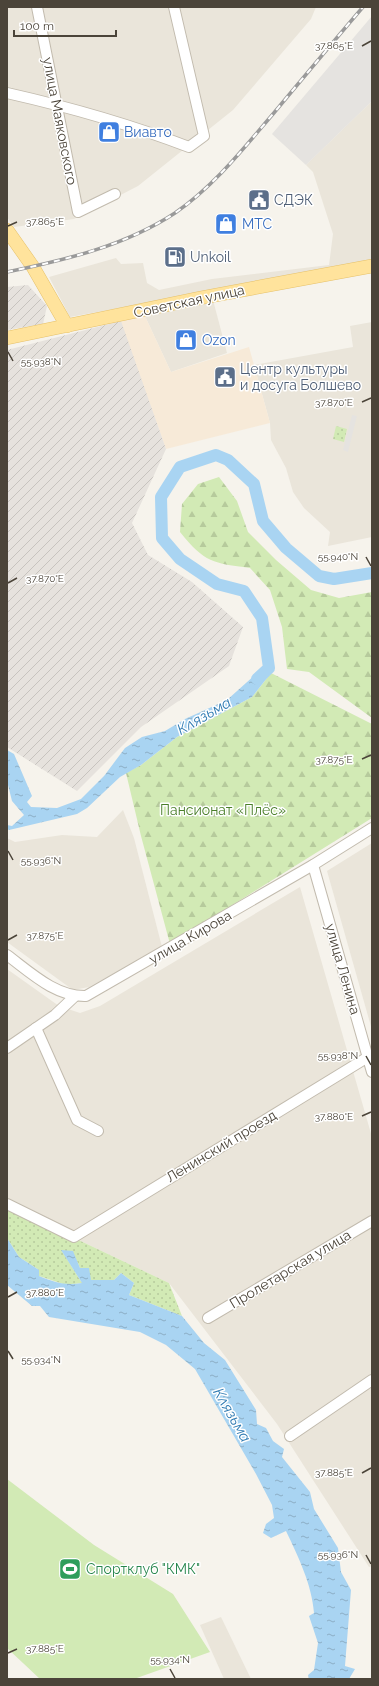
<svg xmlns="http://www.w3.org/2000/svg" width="379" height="1686" viewBox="0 0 379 1686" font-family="Raleway,sans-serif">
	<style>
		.residential { fill: #eae5da }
		.commercial { fill: #f7ead8 }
		.industrial { fill: url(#industrial-furrows) }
		.grass { fill: url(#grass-dots) }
		.forest { fill: url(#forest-firs) }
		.garden { fill: #d2eab5 }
		.parking { fill: #e5e3e0 }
		.water { fill: url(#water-ripples) }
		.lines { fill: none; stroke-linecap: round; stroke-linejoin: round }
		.river { stroke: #a9d4f2; stroke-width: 12 }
		.minor-casing { stroke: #c2bbae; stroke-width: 12 }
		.major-casing { stroke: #e6c16a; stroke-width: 14 }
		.minor { stroke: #fff; stroke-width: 10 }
		.major { stroke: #ffe39c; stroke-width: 13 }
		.rail-casing { stroke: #9a9a9a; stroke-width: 3.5 }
		.rail { stroke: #fff; stroke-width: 2; stroke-dasharray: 6; stroke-linecap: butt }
		.ticks { fill: none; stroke: #4b4439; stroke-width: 1.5 }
		.labels { text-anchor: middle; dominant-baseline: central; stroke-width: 3; stroke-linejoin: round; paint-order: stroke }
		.street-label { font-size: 14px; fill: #4b4439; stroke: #fff }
		.shop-label { font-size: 14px; fill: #366cbe; stroke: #fff; text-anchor: start }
		.service-label { font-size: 14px; fill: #4e5e75; stroke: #fff; text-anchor: start }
		.park-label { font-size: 14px; fill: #4a7f2a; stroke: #fff }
		.leisure-label { font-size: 14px; fill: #27864d; stroke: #fff; text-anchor: start }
		.water-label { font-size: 15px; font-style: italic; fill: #2e7ab2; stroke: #fff }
		.ticks-label { font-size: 10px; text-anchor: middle; fill: #4b4439; stroke: #fff; stroke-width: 3; stroke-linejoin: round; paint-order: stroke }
	</style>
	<defs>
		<pattern id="industrial-furrows" width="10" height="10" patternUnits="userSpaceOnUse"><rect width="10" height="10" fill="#e6e2dd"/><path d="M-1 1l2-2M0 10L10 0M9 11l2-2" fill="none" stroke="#c7c3be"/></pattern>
		<pattern id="grass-dots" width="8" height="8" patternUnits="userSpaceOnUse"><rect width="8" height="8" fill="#d2eab5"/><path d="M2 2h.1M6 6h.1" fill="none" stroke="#b6ca9c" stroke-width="1.8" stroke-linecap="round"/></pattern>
		<pattern id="forest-firs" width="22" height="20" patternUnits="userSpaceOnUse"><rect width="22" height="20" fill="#d2eab5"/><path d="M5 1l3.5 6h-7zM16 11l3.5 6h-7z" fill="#b6ca9c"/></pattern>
		<pattern id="water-ripples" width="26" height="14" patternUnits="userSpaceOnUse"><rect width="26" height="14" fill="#a9d4f2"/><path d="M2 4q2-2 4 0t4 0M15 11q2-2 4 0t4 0" fill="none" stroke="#8caec5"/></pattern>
	</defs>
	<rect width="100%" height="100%" fill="#f6f3ec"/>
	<g class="residential">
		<path d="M7,7h309l-5,12 -78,91 -95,76 -64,33 -60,8 -7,-10z"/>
		<path d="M372,101v161l-302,55 -21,-40 67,-19 5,6 22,-1 4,20 12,7 53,-11 117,-14 4,-31 -20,-62 -7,-7z"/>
		<path d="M213,300l14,53 -56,19 -27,-58z"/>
		<path d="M372,322v215l-44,9 2,-14 -26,-24 -11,-16 -7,-24 -15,-28 -1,-17 -16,-58 99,-18 -3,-21z"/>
		<path d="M123,810l11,28 28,109 -73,40 -16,3 -66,-48v-104l8,4 47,-7 35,2z"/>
		<path d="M372,843v187l-45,-159z"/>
		<path d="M300,887l72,250v429l-3,1 -92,-143 -108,-141 -162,-77v-237l52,37 21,7 20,-7z"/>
		<path d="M221,1617l30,62h-27l-24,-54z"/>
	</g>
	<path class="commercial" d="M144,314l27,58 78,-25 21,76 -104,26 -47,-131z"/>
	<g class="industrial">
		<path d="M28,285l19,21 -4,18 -36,6v-43z"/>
		<path d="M121,321l45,128 -34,74 16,32 44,27 51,45 -14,39 -88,61 -64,64 -70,-44v-397z"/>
	</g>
	<g class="grass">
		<path d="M336,426l11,3 -3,13 -11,-3z"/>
		<path d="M7,1206l162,77 13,33 -53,-21 5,-12 -13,-10 -7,7h-23l-11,-12 -8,-17h-10l20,32 -16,2 -27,-9v-6l-20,-13 -12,-19z"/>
	</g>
	<g class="forest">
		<path d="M219,477l18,24 11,31 28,28 35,30 28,8 33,-6v126l-63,-46 -22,-3 -5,-42 -12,-37 -20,-22c-37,-5 -45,-5 -70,-36l2,-28 16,-20z"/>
		<path d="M271,673l101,51v94l-202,126 -29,-108 -15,-63 15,-8 36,-28 75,-40z"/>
	</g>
	<path class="garden" d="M7,1479l87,66 79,49 37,58 -76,27h-94l-33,-31z"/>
	<g class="parking">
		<path d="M372,16v85l-66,64 -34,-31z"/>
		<path d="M352,415l5,1 -9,36 -5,-2z"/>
	</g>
	<g class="water">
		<path d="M267,664l4,9 -19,24 -75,40 -36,28 -21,12 -33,31 -10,6 -68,16 -2,-1v-4l5,1 12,-11 -12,-14 -5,-20v-31l7,4 18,42 -5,6 4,5 26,1 24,-9 23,-23 21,-28 17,-11 23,-6 20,-12 42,-19z"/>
		<path d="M7,1238l12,19 20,13v6c15,6 26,10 43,7l-21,-33 12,1 7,17h9l2,12h23l7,-7 13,10 -5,12 53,21 22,27 21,17 31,50 1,14 9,4 7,13 11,8 -2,8 28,35 4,17 24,39 3,24 10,18 -6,76 10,3 -6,10h-40l-1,-4 6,-5 4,-27 -9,-27 5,-3c-2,-28 -16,-57 -28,-82l-15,7 -8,-5 3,-9 8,-6 -2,-13 -16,-31 -61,-105 -29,-24 -26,-13 -91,-15 -9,-11h-8l-25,-21z"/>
	</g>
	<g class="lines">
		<path class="river" d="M257,679l12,-11 -7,-50 -18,-27 -27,-7 -37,-25 -18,-21 -1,-41 19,-30 36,-12 12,5 26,24 9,37 23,27 33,28 15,3 38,-6"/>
		<g class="minor-casing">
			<g id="minor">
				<path d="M37,7l41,205 37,-18"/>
				<path d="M7,93c62,14 122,31 182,54l15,-11 -30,-129"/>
				<path d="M313,865l59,207"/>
				<path d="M7,955c24,18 49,42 79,41l227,-131 59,-37"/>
				<path d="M36,1028l41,92 21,11"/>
				<path d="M7,1048l48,-33 19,-18"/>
				<path d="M7,1204l67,33 294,-180"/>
				<path d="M208,1318l164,-97"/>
				<path d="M290,1436l82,-56"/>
			</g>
		</g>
		<g class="major-casing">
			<g id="major">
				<path d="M7,230l26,37 34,59"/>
				<path d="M7,338l193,-40 172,-32"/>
			</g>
		</g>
		<use href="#minor" class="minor"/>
		<use href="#major" class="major"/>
		<g class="rail-casing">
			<path id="rail" d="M7,272c58,-12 118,-26 168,-59 39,-27 68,-64 98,-99 30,-36 60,-72 90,-107"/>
		</g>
		<use href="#rail" class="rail"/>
	</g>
	<path class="ticks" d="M362,46l9,-5M8,226l9,-4M8,352l5,9M362,402l9,-4M366,557l5,9M8,583l9,-5M362,759l9,-4M8,851l5,9M8,940l9,-5M366,1056l5,9M362,1116l9,-4M8,1297l9,-5M8,1351l5,8M362,1473l9,-5M366,1555l5,9M8,1653l9,-4M170,1669l5,9"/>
	<defs>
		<g id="shop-square" transform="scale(1.15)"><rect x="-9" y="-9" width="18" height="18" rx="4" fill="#3f7fe0" stroke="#fff"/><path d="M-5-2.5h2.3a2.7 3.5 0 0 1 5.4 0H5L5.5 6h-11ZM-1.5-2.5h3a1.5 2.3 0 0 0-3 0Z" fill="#fff"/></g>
		<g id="civic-square" transform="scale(1.15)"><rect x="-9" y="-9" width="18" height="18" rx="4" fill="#5c6f8a" stroke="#fff"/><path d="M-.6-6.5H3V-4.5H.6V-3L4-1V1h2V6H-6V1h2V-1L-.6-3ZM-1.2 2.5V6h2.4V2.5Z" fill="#fff"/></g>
		<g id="fuel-square" transform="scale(1.15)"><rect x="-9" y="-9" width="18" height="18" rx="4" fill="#5c6f8a" stroke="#fff"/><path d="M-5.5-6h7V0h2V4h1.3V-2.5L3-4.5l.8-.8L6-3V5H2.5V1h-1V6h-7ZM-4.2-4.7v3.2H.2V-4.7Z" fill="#fff"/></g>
		<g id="stadium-square" transform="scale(1.15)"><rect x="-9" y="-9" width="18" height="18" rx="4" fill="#2e9e5b" stroke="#fff"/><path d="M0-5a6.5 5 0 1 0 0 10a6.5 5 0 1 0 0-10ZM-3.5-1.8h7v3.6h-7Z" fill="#fff"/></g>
	</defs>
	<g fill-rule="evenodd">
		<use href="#shop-square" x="109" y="132"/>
		<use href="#civic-square" x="259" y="200"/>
		<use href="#shop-square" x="226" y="224"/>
		<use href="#fuel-square" x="175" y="257"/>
		<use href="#shop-square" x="186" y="340"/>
		<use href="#civic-square" x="225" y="377"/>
		<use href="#stadium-square" x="70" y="1569"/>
	</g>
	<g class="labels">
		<g class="street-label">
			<text transform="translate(60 121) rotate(79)">улица Маяковского</text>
			<text transform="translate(189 301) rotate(-12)">Советская улица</text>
			<text transform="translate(190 937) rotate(-30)">улица Кирова</text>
			<text transform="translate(343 969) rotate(74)">улица Ленина</text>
			<text transform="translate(221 1146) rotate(-31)">Ленинский проезд</text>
			<text transform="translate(290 1269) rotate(-31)">Пролетарская улица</text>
		</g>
		<g class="shop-label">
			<text x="124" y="132">Виавто</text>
			<text x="242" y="224">МТС</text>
			<text x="202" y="340">Ozon</text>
		</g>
		<g class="service-label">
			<text x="274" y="200">СДЭК</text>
			<text x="190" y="257">Unkoil</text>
			<text x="240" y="369">Центр культуры<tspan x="240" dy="16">и досуга Болшево</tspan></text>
		</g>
		<g class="park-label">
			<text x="223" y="810">Пансионат «Плёс»</text>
		</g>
		<g class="leisure-label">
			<text x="86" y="1569">Спортклуб "КМК"</text>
		</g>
		<g class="water-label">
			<text transform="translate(204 716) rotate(-30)">Клязьма</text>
			<text transform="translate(232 1415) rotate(60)">Клязьма</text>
		</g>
	</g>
	<g class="ticks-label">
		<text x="334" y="49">37.865°E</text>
		<text x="45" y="225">37.865°E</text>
		<text x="41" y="365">55.938°N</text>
		<text x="334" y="406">37.870°E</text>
		<text x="338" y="560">55.940°N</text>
		<text x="45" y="582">37.870°E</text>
		<text x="334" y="763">37.875°E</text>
		<text x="41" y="864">55.936°N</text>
		<text x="45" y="939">37.875°E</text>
		<text x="338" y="1059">55.938°N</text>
		<text x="334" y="1120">37.880°E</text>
		<text x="45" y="1296">37.880°E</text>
		<text x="41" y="1363">55.934°N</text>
		<text x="334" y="1476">37.885°E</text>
		<text x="338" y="1558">55.936°N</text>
		<text x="45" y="1652">37.885°E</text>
		<text x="170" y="1663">55.934°N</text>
	</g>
	<rect width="379" height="1686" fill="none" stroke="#4b4439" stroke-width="16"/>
	<path d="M14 30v6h102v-6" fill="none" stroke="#4b4439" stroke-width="2"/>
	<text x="20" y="30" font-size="12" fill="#4b4439" stroke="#ffffff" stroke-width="3" paint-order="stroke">100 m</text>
</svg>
